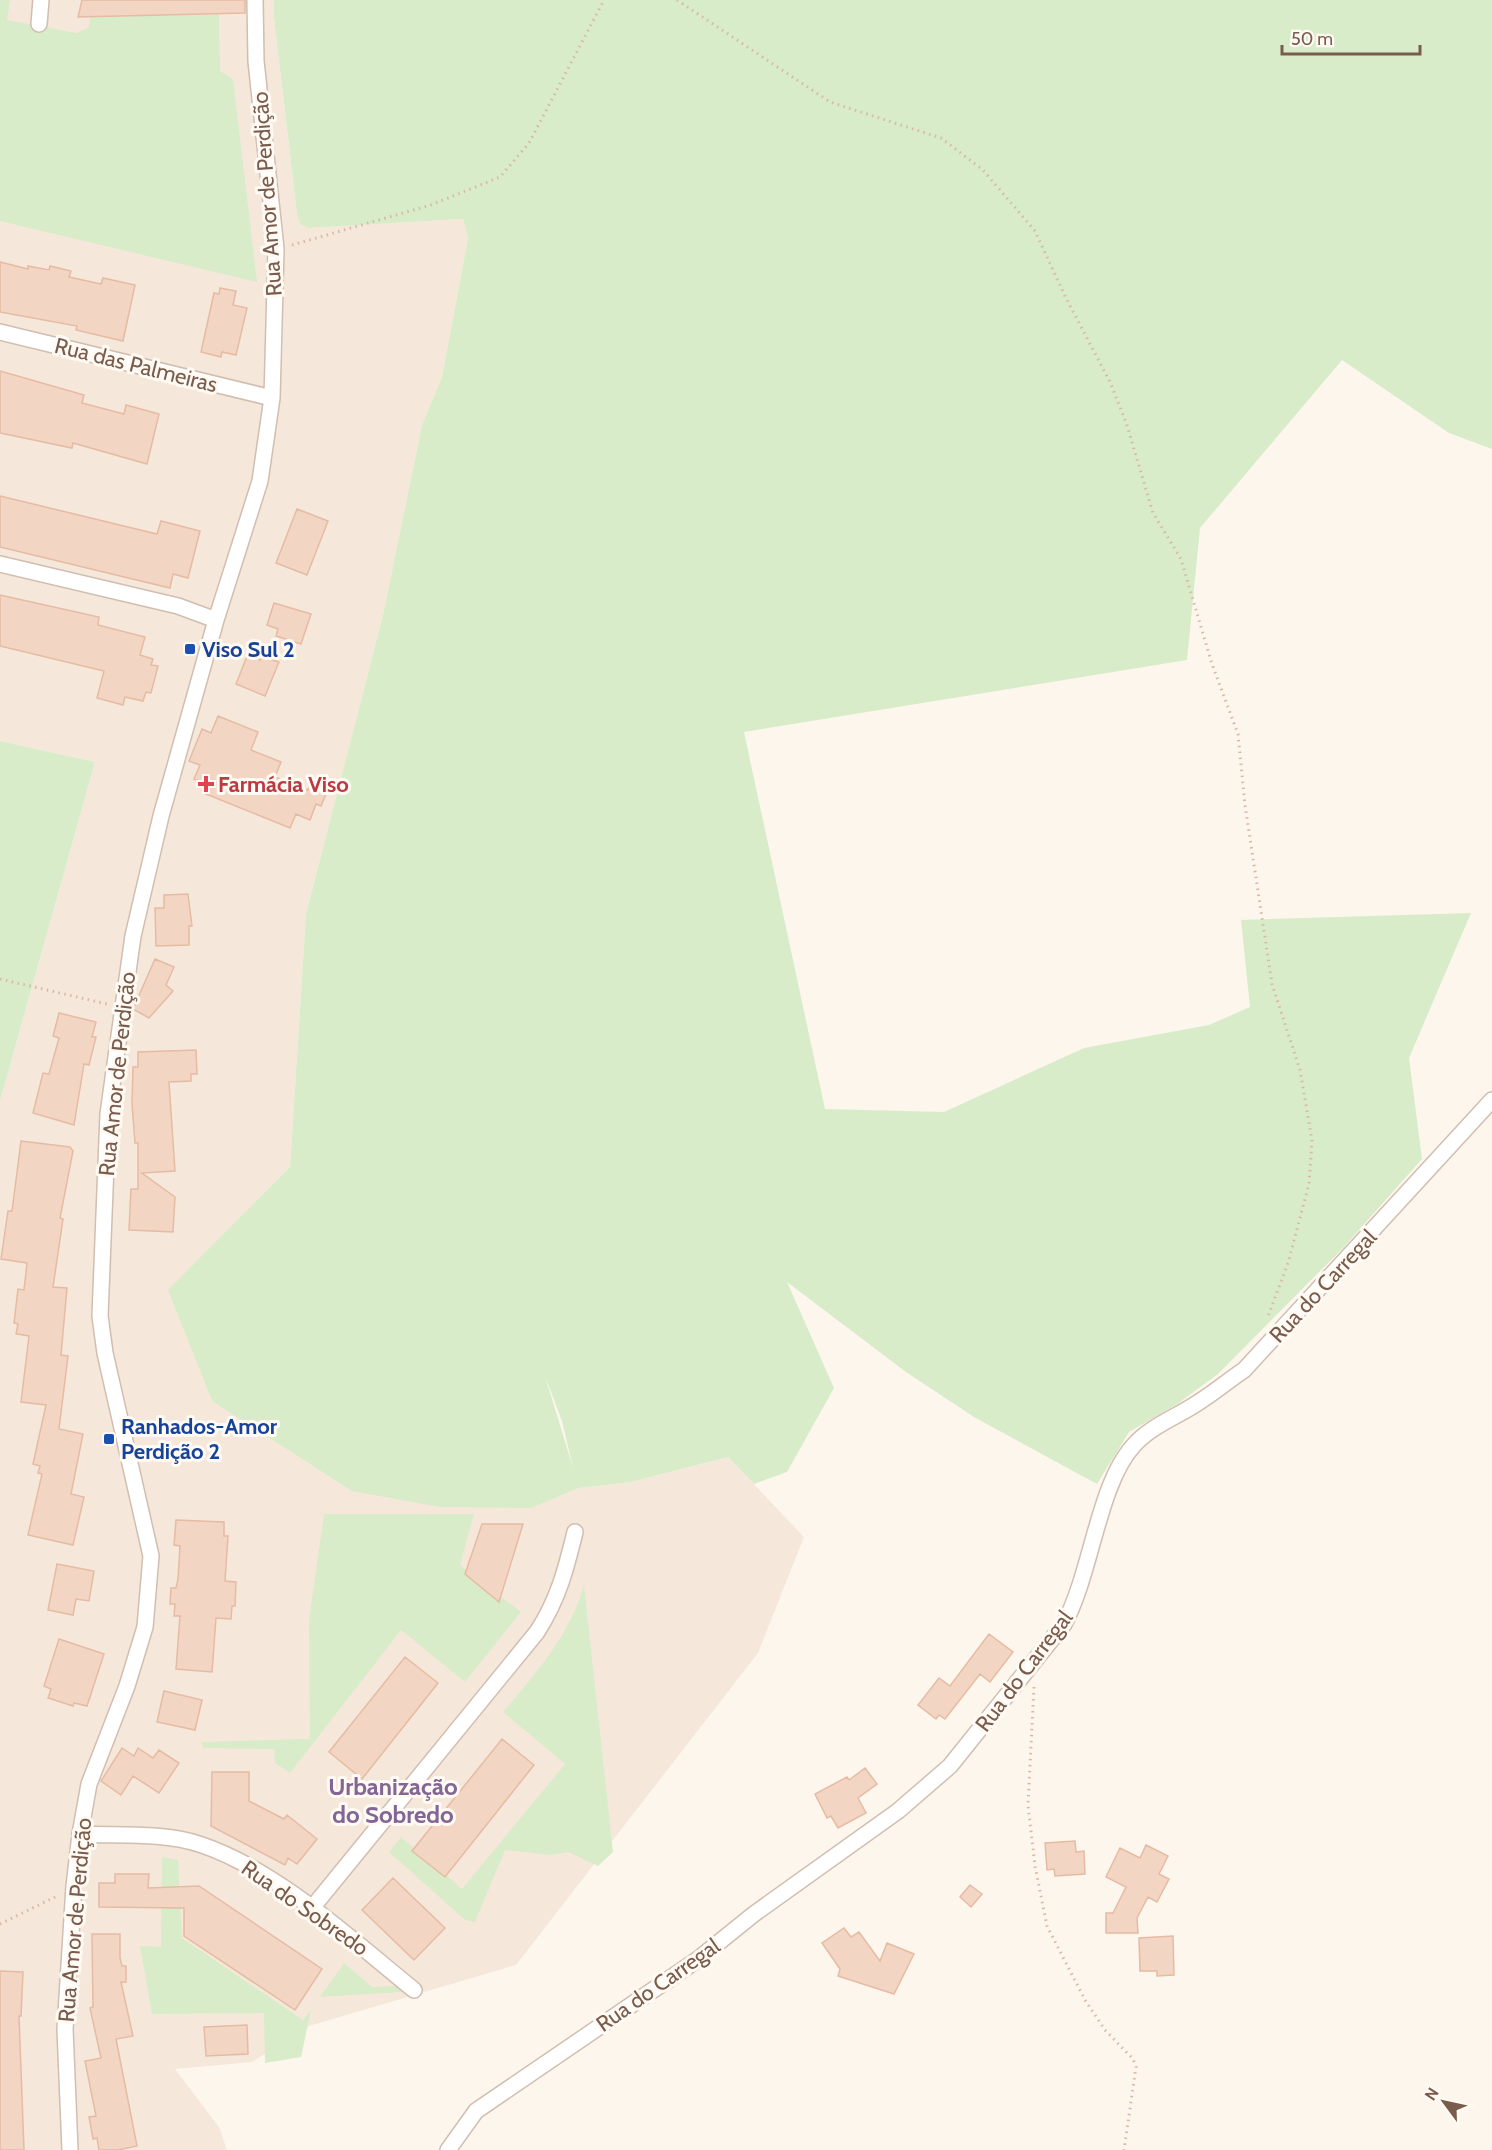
<svg xmlns="http://www.w3.org/2000/svg" width="1492" height="2150" font-family="Cabin,sans-serif">
	<style>
		.residential { fill: #f5e8da }
		.green { fill: #d8ecc9; fill-rule: evenodd }
		.building { fill: #f3d5c3; stroke: #e6bba3; stroke-width: 1.5 }
		.lines { fill: none; stroke-linecap: round; stroke-linejoin: round }
		.street-casing { stroke: #d1beb0; stroke-width: 18 }
		.path { stroke: #d9b8a5; stroke-width: 3; stroke-dasharray: 1.5 4.5; stroke-linecap: butt }
		.street { stroke: #fff; stroke-width: 15 }
		.transit-dot { fill: #1a4fb4; stroke: #fffaf3; stroke-width: 2 }
		.health-dot { fill: #e0444e; stroke: #fffaf3; stroke-width: 2 }
		.labels { text-anchor: middle; dominant-baseline: central; stroke-width: 6; stroke-linejoin: round; paint-order: stroke }
		.street-label { font-size: 22px; fill: #7a5c4d; stroke: #fffaf3 }
		.transit-label { font-size: 22px; font-weight: bold; fill: #164399; stroke: #fffaf3; text-anchor: start }
		.health-label { font-size: 22px; font-weight: bold; fill: #be3a42; stroke: #fffaf3; text-anchor: start }
		.neighbourhood-label { font-size: 24px; font-weight: bold; fill: #846695; stroke: #fffaf3 }
	</style>
	<rect width="100%" height="100%" fill="#fdf6ec"/>
	<!-- residential -->
	<path class="residential" d="M0,0H274V18L297,214L300,224L308,228L463,219L468,238L442,377L422,425L383,615L306,914L290,1167L169,1290L212,1401L530,1508L579,1488L631,1482L728,1457L804,1537L758,1653L516,1965L309,2026L252,2062L175,2069L219,2127L227,2150H0V1101L95,762L0,741Z"/>
	<!-- green -->
	<path class="green" d="M0,0H10L7,20L77,33L89,27L90,17L219,14L220,71L233,79L257,282L0,221Z
		M274,0H1492V449L1449,433L1342,360L1200,528L1187,660L744,732L825,1109L944,1112L1084,1048L1209,1025L1250,1007L1241,920L1471,913L1409,1058L1422,1159L1343,1248L1218,1374L1177,1404L1129,1432L1097,1484L974,1417L906,1372L787,1282L834,1388L787,1472L754,1484L728,1457L631,1482L579,1488L531,1508L440,1507L352,1491L212,1401L168,1290L290,1167L306,914L383,615L422,425L442,377L468,238L463,219L308,228L300,224L297,214L274,18ZM545,1376L562,1421L574,1472V1471Z
		M0,741L95,762L0,1101Z
		M324,1514H474L460,1565L521,1612L465,1682L401,1630L290,1773L275,1763L274,1749L203,1748L202,1742L310,1739L309,1621Z
		M584,1586L613,1852L598,1866L568,1852L552,1855L505,1850L475,1922L465,1920L389,1852L401,1837L462,1889L565,1764L503,1712C536,1673 569,1636 584,1586Z
		M162,1857L178,1860L182,1938L303,2020L311,2010L301,2057L265,2063L264,2013L152,2014L140,1946L161,1947Z
		M344,1963L372,1987L396,1986L402,1992L320,1997Z"/>
	<!-- building -->
	<path class="building" d="M82,0H245V13L78,17Z
		M0,262L28,269V266L49,270L50,266L71,271L69,277L101,284L103,278L135,285L123,341L76,330L77,326L0,312Z
		M220,288L236,291L233,305L247,308L236,355L222,352L221,357L201,352L214,293L219,294Z
		M0,371L84,395L82,403L124,414L126,405L159,414L147,464L73,443L72,448L0,433Z
		M0,496L157,534L161,521L200,531L188,578L173,574L170,588L0,547Z
		M297,509L328,521L307,575L276,563Z
		M0,595L99,617L98,625L145,637L140,655L153,659L151,665L158,666L151,693L146,692L143,701L125,697L123,705L97,698L104,671L0,646Z
		M274,603L311,614L301,644L276,636L278,629L267,625Z
		M247,656L260,660L261,656L279,662L265,696L236,684Z
		M218,716L258,732L251,750L281,762L275,777L308,790L313,780L329,787L321,806L316,804L310,820L296,814L290,828L206,794L209,785L194,779L200,765L189,761L202,729L211,733Z
		M188,894L192,926H189V945L156,946L155,908H164V895Z
		M155,959L174,967L166,985L173,991L149,1018L133,1009Z
		M59,1013L96,1022L92,1037H96L89,1065L84,1064L74,1125L33,1113L43,1073L49,1074L59,1038L53,1036Z
		M196,1050L197,1074H191V1081L169,1082L175,1171L142,1173L175,1197L173,1232L129,1230L131,1189H138V1143H135L132,1104L133,1067H138V1052Z
		M21,1141L70,1147L73,1151L60,1218L63,1219L53,1287L67,1288L61,1355L68,1356L59,1429L83,1434L71,1494L84,1497L73,1545L28,1535L42,1474L38,1473L40,1466L33,1464L46,1405L21,1402L29,1336L16,1334L18,1324L14,1323L18,1289L24,1290L27,1263L1,1259L8,1211H12Z
		M176,1520L224,1522V1536H228L225,1581L236,1582L235,1606H232L231,1619L216,1618L212,1672L176,1669L180,1616H174L175,1604H170L171,1588H176L178,1579L180,1546L174,1545Z
		M482,1524H523L499,1602L465,1574Z
		M57,1564L94,1571L89,1601L76,1599L73,1615L48,1610Z
		M989,1634L1013,1652L990,1682L980,1674L945,1719L939,1715L936,1719L918,1705L939,1678L950,1686Z
		M59,1639L104,1654L87,1706L74,1703L73,1706L48,1698L51,1689L44,1686Z
		M405,1657L438,1683L362,1779L329,1752Z
		M164,1691L202,1700L195,1730L157,1722Z
		M502,1739L534,1765L445,1877L412,1851Z
		M122,1748L134,1756L138,1748L153,1758L159,1750L179,1763L159,1793L133,1776L121,1795L101,1781Z
		M865,1768L877,1784L858,1798L866,1813L838,1828L831,1816L827,1818L815,1794L847,1777L849,1780Z
		M212,1772H249V1801L284,1819L287,1815L317,1839L297,1864L288,1858L285,1865L211,1826Z
		M1075,1841L1076,1852L1084,1851L1085,1874L1055,1876L1054,1869L1047,1870L1045,1843Z
		M1146,1845L1168,1856L1159,1874L1169,1879L1157,1902L1148,1897L1137,1918L1138,1933H1106V1913H1113L1126,1887L1106,1877L1120,1848L1140,1858Z
		M115,1874H149L148,1888L199,1886L322,1969L295,2010L184,1936V1908L99,1907V1883H115Z
		M393,1878L445,1928L414,1960L362,1910Z
		M970,1885L982,1894L971,1907L960,1897Z
		M844,1928L851,1937L859,1932L880,1961L887,1943L914,1954L894,1994L838,1976L840,1969L822,1943Z
		M92,1934H120V1958L122,1966H126V1982H121L133,2036L116,2039L137,2146L118,2150H99L97,2138L93,2139L89,2117L96,2116L85,2061L101,2058L90,2008L93,2007Z
		M1173,1936L1174,1975L1157,1976V1971H1140L1139,1938Z
		M0,1971L23,1972L21,2016H19L24,2150H0Z
		M247,2025L248,2054L206,2056L204,2027Z"/>
	<g class="lines">
		<defs>
			<path id="street" d="M39,24L41,0
				M0,332L272,398
				M0,564L178,606L216,620
				M80,1834C118,1836 163,1832 199,1844C276,1869 352,1940 414,1990
				M312,1908L537,1632C558,1600 566,1569 575,1532
				M70,2150L65,2029L74,1886L80,1834L89,1784L127,1686L145,1627L151,1556L105,1353L100,1316L108,1114L133,936L161,816L216,620L260,481L272,398L276,249L256,61L255,0
				M448,2150L476,2111L697,1960L754,1914L898,1811L950,1766L1064,1624C1092,1572 1098,1484 1134,1445C1152,1425 1177,1417 1199,1402C1215,1392 1229,1380 1244,1370L1492,1100"/>
		</defs>
		<!-- street casing -->
		<use href="#street" class="street-casing"/>
		<!-- path -->
		<path class="path" d="M677,0L830,102L941,138L983,170L1035,231L1065,296L1110,382L1126,422L1153,513L1181,559L1212,664L1238,734L1245,805L1272,984L1300,1070L1312,1140L1309,1184L1288,1263L1267,1319
			M292,245L431,205L500,177L529,143L604,0
			M0,979L107,1004
			M1034,1687L1028,1805L1035,1866L1047,1926L1085,2000L1105,2030L1133,2059L1136,2067L1124,2150
			M0,1924L57,1896"/>
		<!-- street -->
		<use href="#street" class="street"/>
	</g>
	<!-- markers -->
	<g class="transit-dot">
		<rect x="184" y="643" width="12" height="12" rx="3"/>
		<rect x="103" y="1433" width="12" height="12" rx="3"/>
	</g>
	<path class="health-dot" d="M203 775h6v6h6v6h-6v6h-6v-6h-6v-6h6z"/>
	<g class="labels">
		<!-- street labels -->
		<g class="street-label">
			<text transform="translate(267 194) rotate(-94)">Rua Amor de Perdição</text>
			<text transform="translate(136 365) rotate(14)">Rua das Palmeiras</text>
			<text transform="translate(117 1074) rotate(-84)">Rua Amor de Perdição</text>
			<text transform="translate(1323 1286) rotate(-47)">Rua do Carregal</text>
			<text transform="translate(1024 1671) rotate(-53)">Rua do Carregal</text>
			<text transform="translate(305 1908) rotate(35)">Rua do Sobredo</text>
			<text transform="translate(75 1920) rotate(-85)">Rua Amor de Perdição</text>
			<text transform="translate(658 1985) rotate(-35)">Rua do Carregal</text>
		</g>
		<!-- transit labels -->
		<g class="transit-label">
			<text x="202" y="649">Viso Sul 2</text>
			<text x="121" y="1426">Ranhados-Amor<tspan x="121" dy="25">Perdição 2</tspan></text>
		</g>
		<!-- health labels -->
		<g class="health-label">
			<text x="218" y="784">Farmácia Viso</text>
		</g>
		<!-- neighbourhood labels -->
		<g class="neighbourhood-label">
			<text x="393" y="1786">Urbanização<tspan x="393" dy="28">do Sobredo</tspan></text>
		</g>
	</g>
	<!-- north arrow -->
	<g transform="translate(1444 2102) rotate(303)" stroke="#fffaf3" stroke-width="4.5" paint-order="stroke">
	<path d="M0-4.5L10 22L0 15L-10 22Z" fill="#7a5c4d"/>
	<text y="-9" font-size="16" font-weight="bold" text-anchor="middle" fill="#7a5c4d">N</text>
	</g>
	<!-- scale -->
	<path d="M1282 45v9h138v-9" fill="none" stroke="#7a5c4d" stroke-width="3"/>
	<text x="1291" y="45" font-size="18" fill="#7a5c4d" stroke="#fffaf3" stroke-width="4.5" paint-order="stroke">50 m</text>
</svg>
